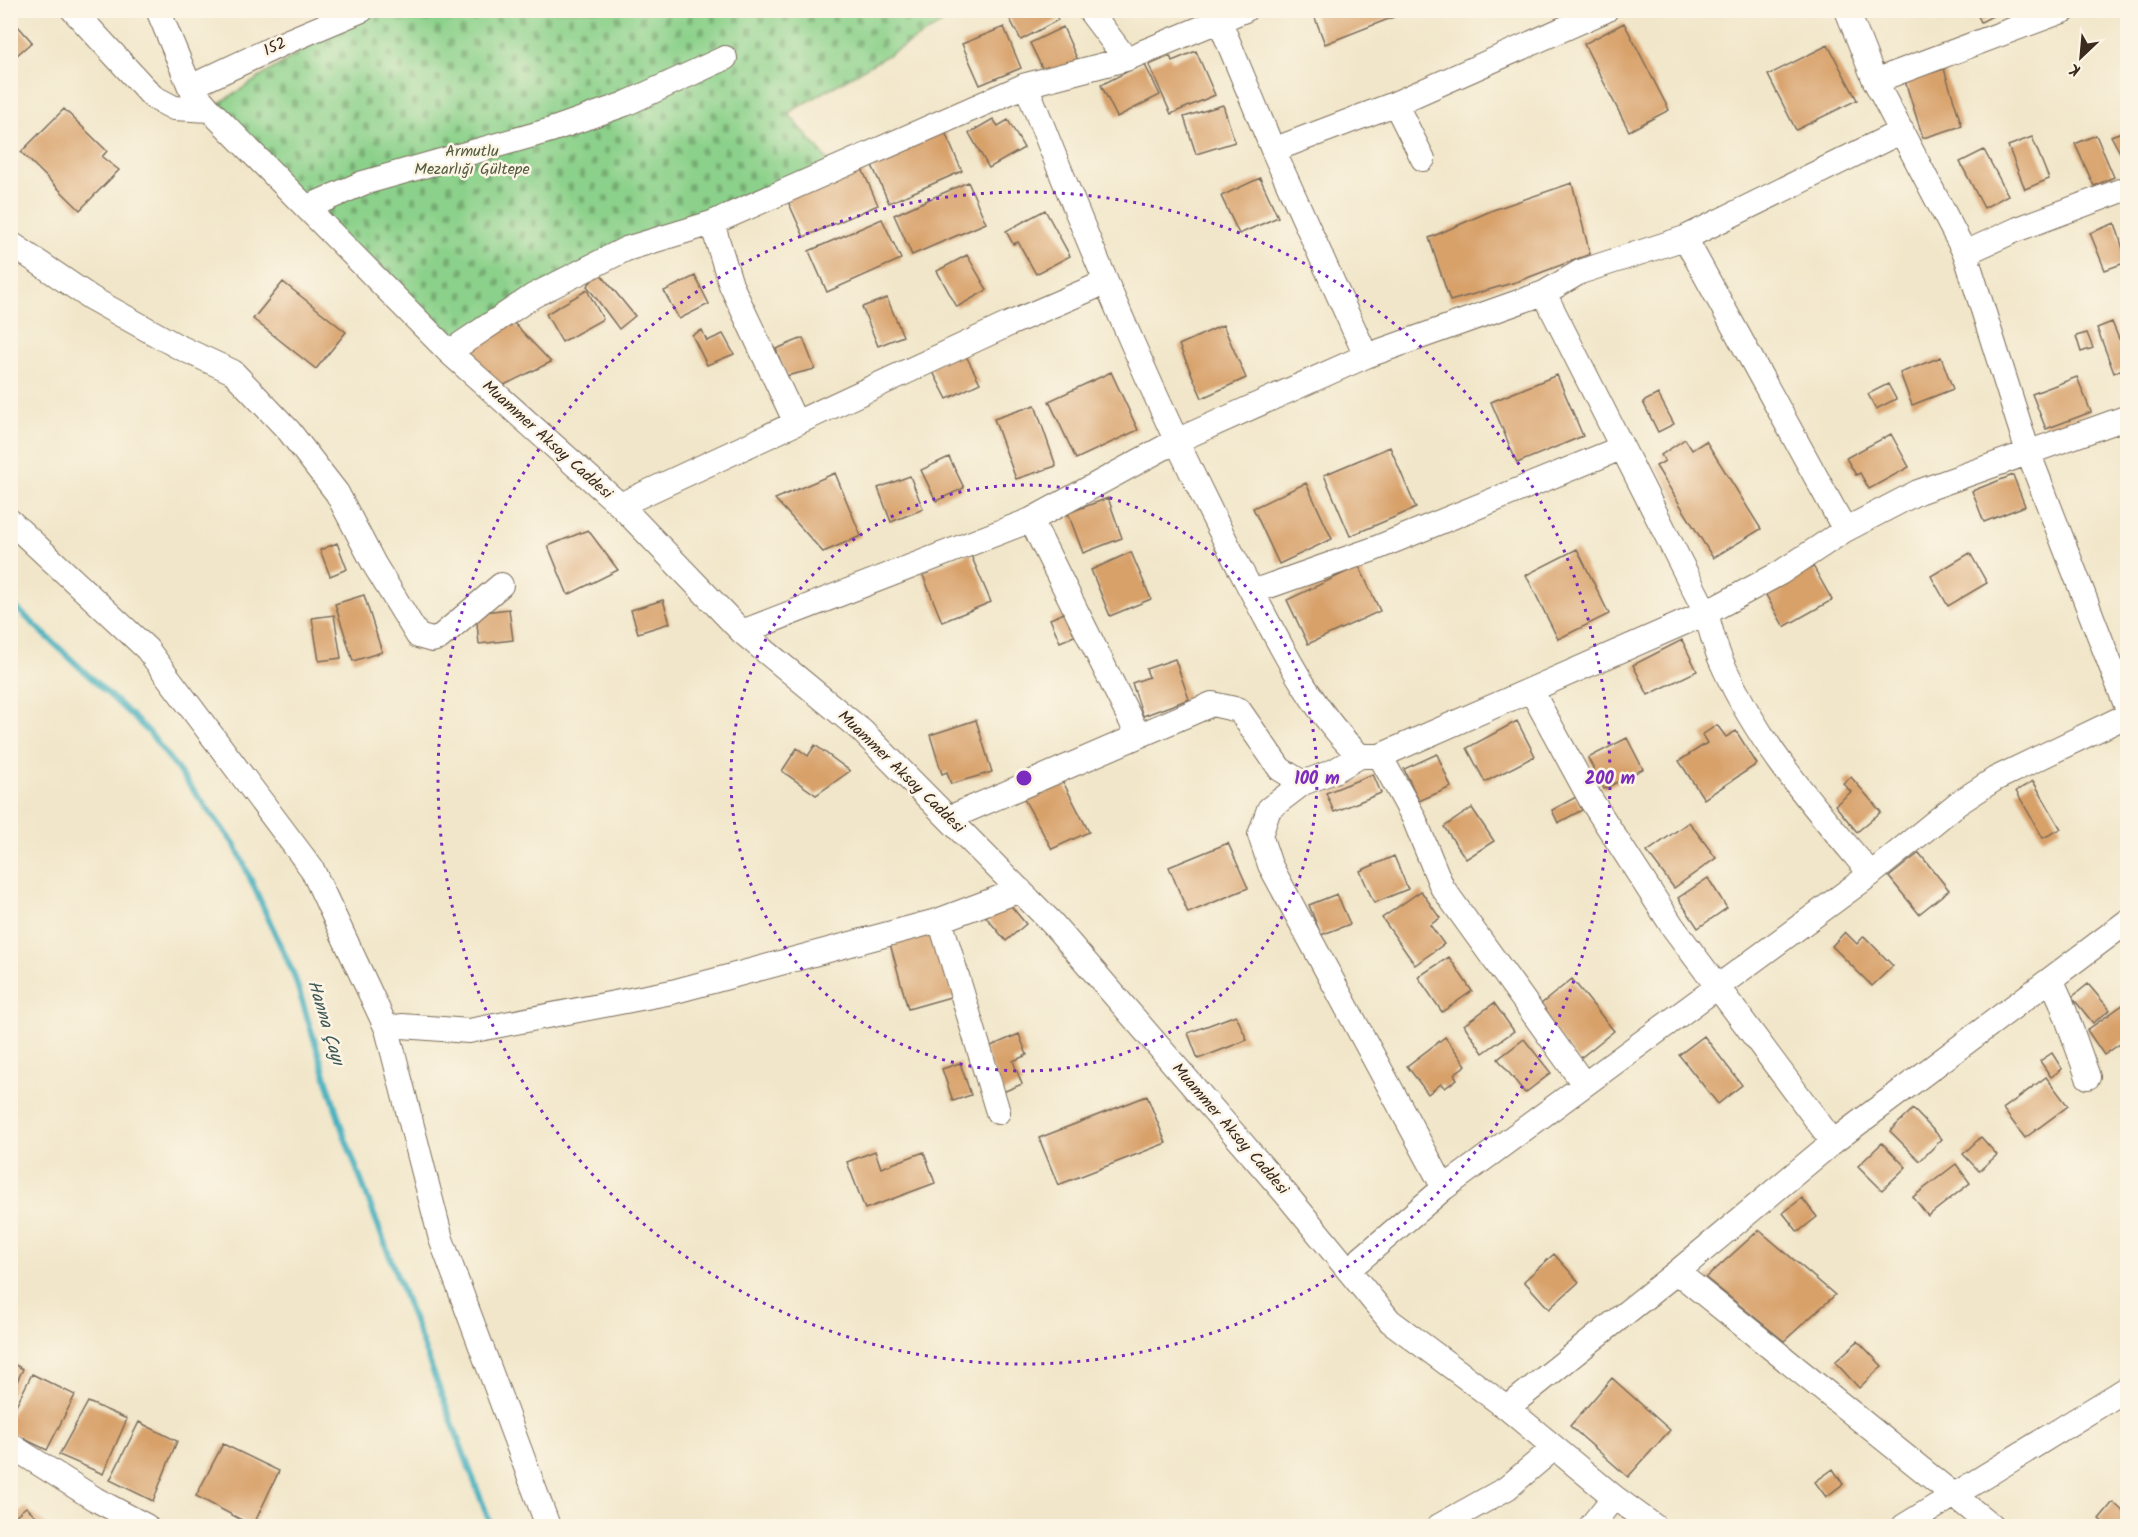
<svg xmlns="http://www.w3.org/2000/svg" width="2138" height="1537" font-family="Kalam,sans-serif">
	<style>
		.cemetery { fill: url(#cemetery-stones); stroke: #647e54; stroke-width: 1.5 }
		.lines { fill: none; stroke-linecap: round; stroke-linejoin: round }
		.stream { stroke: #40aebd; stroke-width: 6 }
		.building { fill: #d8a16a }
		.minor-casing { stroke: #7b6c5a; stroke-width: 26 }
		.minor { stroke: #fff; stroke-width: 24 }
		.ring { fill: none; stroke: #7b2cbf; stroke-width: 3; stroke-dasharray: 3 6 }
		.labels { text-anchor: middle; dominant-baseline: central; stroke-width: 5; stroke-linejoin: round; paint-order: stroke }
		.street-label { font-size: 16px; fill: #3b2a1e; stroke: #fcf5e5 }
		.park-label { font-size: 16px; fill: #535c3f; stroke: #fcf5e5 }
		.water-label { font-size: 18px; font-style: italic; fill: #3d5856; stroke: #fcf5e5 }
		.centre { fill: #7b2cbf; stroke: #fcf5e5; stroke-width: 3 }
		.ring-label { font-size: 18px; text-anchor: middle; font-weight: bold; fill: #7b2cbf; stroke: #fcf5e5; stroke-width: 5; stroke-linejoin: round; paint-order: stroke }
	</style>
	<defs>
		<pattern id="cemetery-stones" width="16" height="16" patternUnits="userSpaceOnUse" patternTransform="scale(1.5)"><rect width="16" height="16" fill="#8cd18b"/><path d="M2 7V4a2 2 0 0 1 4 0v3zM10 15v-3a2 2 0 0 1 4 0v3z" fill="#74aa71"/></pattern>
	</defs>
	<rect width="100%" height="100%" fill="#fcf5e5"/>
	<filter id="ink" filterUnits="userSpaceOnUse"><feTurbulence type="fractalNoise" baseFrequency=".0167" numOctaves="2"/><feDisplacementMap in="SourceGraphic" scale="12" xChannelSelector="R" yChannelSelector="G"/><feConvolveMatrix kernelMatrix="1 2 1 2 8 2 1 2 1" color-interpolation-filters="sRGB"/></filter>
	<filter id="wash" filterUnits="userSpaceOnUse"><feTurbulence type="fractalNoise" baseFrequency=".008" numOctaves="4" result="noise"/><feDisplacementMap in="SourceGraphic" scale="24" xChannelSelector="R" yChannelSelector="G"/><feGaussianBlur stdDeviation="1.35" result="paint"/><feColorMatrix in="noise" values="0 0 0 0 0 0 0 0 0 0 0 0 0 0 0 0 0 1.4 0 .05"/><feComposite in="paint" operator="in"/></filter>
	<g filter="url(#wash)">
		<rect width="100%" height="100%" fill="#f1e6c9"/>
		<!-- cemetery -->
		<path class="cemetery" d="M945,10L950,19L788,113L835,169L626,249L449,352L215,106L364,11Z"/>
		<g class="lines">
			<!-- stream -->
			<path class="stream" d="M10,602L149,732L235,845L294,975L344,1135L491,1526"/>
		</g>
		<g id="blocks">
			<!-- building -->
			<path class="building" d="M1005,10H1053L1058,20L1021,40Z
				M1312,10H1409V11L1325,44Z
				M1975,10H2004L1981,22Z
				M10,17L32,42L10,61Z
				M1624,23L1669,110L1629,131L1584,44Z
				M1004,27L1021,68L980,85L962,44Z
				M1063,27L1079,63L1047,78L1030,43Z
				M1828,45L1857,100L1796,130L1768,75Z
				M1196,51L1215,95L1171,114L1149,65L1170,56L1172,61Z
				M1144,63L1160,95L1117,117L1101,85Z
				M1944,69L1962,126L1923,138L1905,81Z
				M1223,105L1235,142L1196,154L1184,117Z
				M64,109L107,151L102,157L119,170L80,210L21,152Z
				M993,119L998,126L1008,120L1024,148L989,168L969,133Z
				M944,130L962,171L889,203L871,163Z
				M2127,130V165L2111,136Z
				M2096,135L2114,177L2094,186L2075,144Z
				M2032,137L2049,179L2025,189L2008,146Z
				M1984,150L2008,195L1984,208L1960,162Z
				M860,164L878,205L804,237L786,197Z
				M1260,178L1278,217L1239,234L1221,196Z
				M968,182L986,223L912,255L894,215Z
				M1572,183L1590,254L1519,281L1450,301L1429,238L1493,210Z
				M1045,210L1070,256L1036,274L1018,242L1013,244L1006,231Z
				M882,219L901,259L827,292L809,251Z
				M2115,223L2127,262L2105,270L2090,233Z
				M967,255L987,290L957,307L937,271Z
				M599,272L635,316L619,329L587,286Z
				M695,276L709,304L679,319L664,291Z
				M283,282L346,332L316,369L253,319Z
				M587,290L603,319L562,342L546,314Z
				M887,298L903,336L878,346L862,307Z
				M513,322L551,362L500,387L465,349Z
				M2112,322L2119,339L2127,335V383L2122,369L2114,373L2097,328Z
				M1223,325L1246,378L1202,398L1179,345Z
				M702,330L707,341L723,334L734,354L707,365L692,335Z
				M2087,333L2093,348L2081,352L2076,336Z
				M803,338L815,369L786,376L776,349Z
				M963,350L980,383L947,399L930,366Z
				M1941,357L1953,389L1912,405L1900,373Z
				M1111,372L1138,430L1076,459L1049,401Z
				M1557,375L1583,436L1517,463L1491,402Z
				M2077,377L2091,412L2046,429L2032,394Z
				M1888,384L1896,399L1876,409L1868,394Z
				M1658,394L1674,424L1658,432L1643,402Z
				M1035,405L1056,466L1016,479L994,419Z
				M1891,434L1909,467L1869,489L1860,473L1856,475L1846,458Z
				M1685,439L1692,450L1706,441L1761,529L1713,558L1656,466L1665,461L1661,455Z
				M1390,447L1416,508L1350,536L1324,475Z
				M949,457L964,488L936,501L921,470Z
				M835,473L861,536L823,552L775,499Z
				M2013,475L2025,506L1984,522L1972,491Z
				M910,476L923,509L891,522L878,488Z
				M1306,483L1332,539L1279,564L1253,508Z
				M1108,498L1122,538L1083,553L1068,513Z
				M588,530L618,570L568,595L548,546Z
				M337,543L347,569L330,576L320,550Z
				M1577,549L1609,614L1558,639L1526,575Z
				M1131,552L1151,599L1110,616L1091,570Z
				M970,553L991,602L942,622L922,573Z
				M1970,553L1987,583L1948,606L1931,576Z
				M1359,566L1380,611L1308,644L1287,600Z
				M1813,566L1832,600L1784,627L1765,593Z
				M364,595L382,652L353,661L335,604Z
				M663,600L670,623L638,633L631,610Z
				M509,609L513,640L479,644L476,613Z
				M1069,611L1079,634L1060,642L1050,619Z
				M334,615L341,658L319,661L312,618Z
				M1682,640L1697,671L1648,695L1633,665Z
				M1175,659L1189,699L1143,716L1132,683L1149,677L1146,669Z
				M976,720L992,772L951,784L947,772L942,774L930,735Z
				M1517,721L1535,756L1485,782L1467,748Z
				M1717,725L1726,737L1736,731L1757,764L1704,799L1679,761L1707,743L1702,735Z
				M1627,738L1643,769L1604,789L1588,758Z
				M815,745L850,771L816,795L782,771L797,748L808,756Z
				M1437,754L1451,787L1419,801L1404,769Z
				M1373,774L1381,793L1334,812L1326,793Z
				M1060,776L1089,832L1052,849L1020,792Z
				M1851,777L1881,812L1857,832L1835,805L1851,792L1843,783Z
				M2033,781L2061,829L2043,838L2016,791Z
				M1576,797L1582,810L1558,823L1552,810Z
				M1472,808L1494,841L1466,859L1444,827Z
				M1689,822L1716,858L1674,888L1647,852Z
				M1228,843L1248,888L1188,913L1169,867Z
				M1919,853L1949,890L1919,914L1889,877Z
				M1394,856L1408,889L1374,903L1360,871Z
				M1708,878L1727,908L1698,928L1678,898Z
				M1421,891L1440,918L1430,925L1444,944L1415,965L1382,918Z
				M1337,894L1350,924L1321,935L1309,905Z
				M1006,900L1026,924L1006,941L986,917Z
				M920,930L934,936L954,996L908,1009L889,940Z
				M1845,932L1857,944L1864,936L1893,966L1872,986L1832,946Z
				M1449,957L1472,991L1442,1012L1418,977Z
				M1572,979L1614,1031L1578,1060L1536,1008Z
				M2088,984L2110,1010L2093,1023L2072,997Z
				M2127,1002V1039L2104,1055L2087,1030Z
				M1494,1003L1514,1031L1483,1053L1464,1025Z
				M1236,1015L1247,1040L1198,1059L1188,1033Z
				M1019,1034L1027,1055L1013,1061L1022,1084L1003,1092L984,1049Z
				M1704,1036L1742,1085L1718,1104L1679,1055Z
				M1445,1037L1466,1065L1454,1074L1457,1079L1445,1088L1441,1084L1428,1094L1407,1066Z
				M1524,1039L1551,1073L1525,1093L1498,1059Z
				M2052,1053L2062,1069L2051,1077L2040,1061Z
				M960,1063L971,1095L953,1101L942,1069Z
				M2046,1077L2068,1106L2025,1138L2003,1109Z
				M1147,1096L1166,1143L1058,1185L1039,1138Z
				M1913,1109L1942,1139L1920,1161L1890,1131Z
				M1981,1137L1997,1155L1979,1171L1963,1154Z
				M1882,1143L1906,1167L1882,1190L1858,1166Z
				M875,1151L881,1168L924,1152L935,1183L865,1209L847,1162Z
				M1956,1164L1970,1183L1928,1216L1913,1197Z
				M1802,1198L1817,1217L1798,1232L1783,1213Z
				M1759,1230L1835,1295L1784,1341L1706,1278Z
				M1554,1254L1579,1282L1549,1309L1524,1281Z
				M1858,1341L1882,1366L1859,1388L1835,1362Z
				M10,1362L23,1369L10,1396Z
				M32,1374L75,1395L47,1450L10,1432V1417Z
				M1612,1378L1670,1430L1628,1477L1570,1426Z
				M88,1402L127,1419L103,1474L59,1455Z
				M139,1422L177,1441L153,1501L110,1480Z
				M223,1444L279,1471L253,1526L196,1496Z
				M1833,1469L1843,1484L1826,1497L1815,1482Z
				M2113,1502L2127,1515V1526H2107L2099,1519Z
				M26,1507L47,1526H10V1520Z"/>
		</g>
	</g>
	<g filter="url(#ink)">
		<use href="#blocks" fill-opacity="0" stroke="#7b6c5a" stroke-width="1.5"/>
		<g class="lines">
			<defs>
				<path id="minor" d="M73,10L153,97L174,108L210,110
					M158,10L190,87L210,110L449,352L620,505L742,632L862,731L1052,923L1286,1194L1390,1321L1507,1408L1614,1497L1654,1526
					M1089,10L1126,59
					M1847,10L1875,81L1965,253L2028,452L2128,710
					M1220,22L1273,150L1366,356
					M1875,81L2065,10
					M1026,85C1094,257 1164,427 1251,590C1282,648 1312,711 1360,756
					M190,87L286,42L362,10
					M1392,105L1606,10
					M1273,150L1392,105L1399,111L1423,159
					M308,207L363,183L551,130L625,104L725,58
					M712,223L731,285L796,423
					M1685,238L1845,530
					M10,243L91,298L177,346L233,372L289,431L337,493L374,564L418,636L432,640L439,638L501,585
					M1965,253L2018,229L2128,188
					M1544,293L1706,613C1711,630 1715,649 1723,665C1759,745 1815,808 1871,874
					M449,352L533,296L626,249L712,223L1026,85L1126,59L1245,10
					M620,505L1009,324L1104,283
					M1031,520L1138,735
					M10,521L147,649L312,869L387,1029L441,1239L548,1526
					M1252,592L1374,549L1621,448
					M742,632L1031,520L1176,441L1366,356L1544,293L1580,272L1685,238L1902,131
					M1531,690L1591,800L1673,927L1833,1142
					M1380,756L1413,816L1442,887L1584,1084
					M1303,783L1269,809L1260,835L1270,865L1444,1188
					M949,818L1212,704L1239,710L1280,769L1303,783L1334,771L1360,756H1380L1706,613L1780,573L1845,530L1918,492L2128,417
					M940,920L998,1112
					M2051,979L2061,1001L2088,1077
					M387,1029L402,1026L469,1031L672,992L940,920L1020,890
					M1348,1270L1444,1188L1871,874L1957,804L1995,779L2128,715
					M1677,1272L1992,1526
					M1507,1408L1677,1272L1833,1142L2128,921
					M10,1445L95,1499L146,1526
					M1439,1526L1507,1488L1554,1448
					M1591,1526L1614,1497
					M1904,1526L2128,1388"/>
			</defs>
			<!-- minor casing -->
			<use href="#minor" class="minor-casing"/>
			<!-- minor -->
			<use href="#minor" class="minor"/>
		</g>
	</g>
	<!-- distance rings -->
	<g class="ring">
		<circle cx="1024" cy="778" r="293"/>
		<circle cx="1024" cy="778" r="586"/>
	</g>
	<g class="labels">
		<!-- street labels -->
		<g class="street-label">
			<text transform="translate(275 47) rotate(-25)">152</text>
			<text transform="translate(547 440) rotate(42)">Muammer Aksoy Caddesi</text>
			<text transform="translate(901 772) rotate(44)">Muammer Aksoy Caddesi</text>
			<text transform="translate(1230 1129) rotate(49)">Muammer Aksoy Caddesi</text>
		</g>
		<!-- park labels -->
		<g class="park-label">
			<text x="472" y="151">Armutlu<tspan x="472" dy="18">Mezarlığı Gültepe</tspan></text>
		</g>
		<!-- water labels -->
		<g class="water-label">
			<text transform="translate(325 1023) rotate(73)">Hanna Çayı</text>
		</g>
	</g>
	<circle cx="1024" cy="778" r="9" class="centre"/>
	<g class="ring-label">
		<text x="1317" y="784">100 m</text>
		<text x="1610" y="784">200 m</text>
	</g>
	<!-- margin -->
	<rect width="2138" height="1537" fill="none" stroke="#fcf5e5" stroke-width="36"/>
	<!-- north arrow -->
	<g transform="translate(2081 57) rotate(206)" stroke="#fcf5e5" stroke-width="4.5" paint-order="stroke">
	<path d="M0-4.5L10 22L0 15L-10 22Z" fill="#3b2a1e"/>
	<text y="-9" font-size="16" font-weight="bold" text-anchor="middle" fill="#3b2a1e">K</text>
	</g>
</svg>
